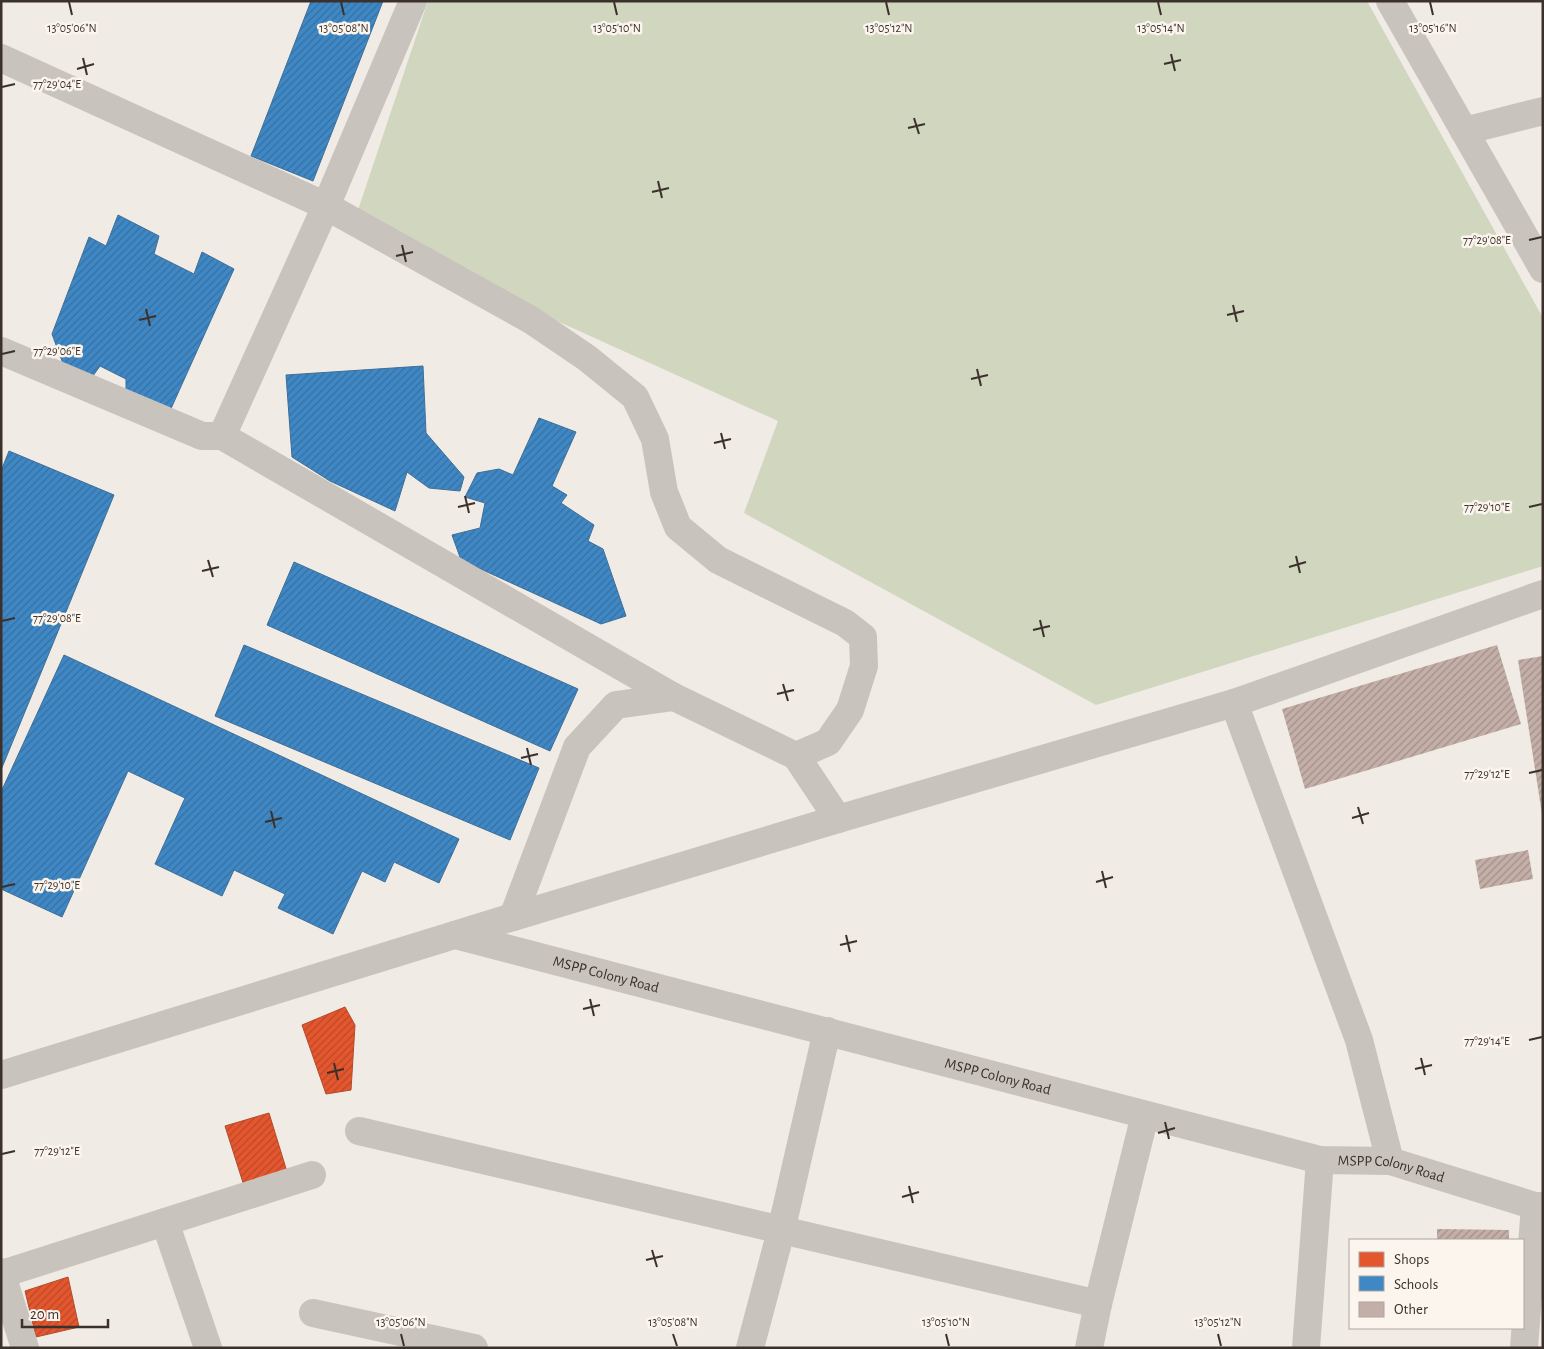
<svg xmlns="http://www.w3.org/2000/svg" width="1544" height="1349" font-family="'Alegreya Sans',sans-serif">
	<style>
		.grass { fill: #d1d6bf }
		.shops { fill: url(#shops-hatch); stroke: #b14b2d }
		.schools { fill: url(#schools-hatch); stroke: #3e6e97 }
		.building { fill: url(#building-hatch) }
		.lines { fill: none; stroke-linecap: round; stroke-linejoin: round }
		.minor { stroke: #c9c3be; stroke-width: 28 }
		.ticks { fill: none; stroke: #3b302b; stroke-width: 2 }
		.labels { text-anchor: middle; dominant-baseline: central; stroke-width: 5; stroke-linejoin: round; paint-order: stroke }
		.street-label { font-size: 15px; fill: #3b302b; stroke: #fbf5ee }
		.ticks-label { font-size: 12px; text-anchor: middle; fill: #3b302b; stroke: #fbf5ee; stroke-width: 5; stroke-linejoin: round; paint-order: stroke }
	</style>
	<defs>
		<pattern id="shops-hatch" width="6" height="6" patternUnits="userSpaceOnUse" patternTransform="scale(1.25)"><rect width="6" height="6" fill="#e4572e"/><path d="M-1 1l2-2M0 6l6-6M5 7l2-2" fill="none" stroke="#ba4827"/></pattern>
		<pattern id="schools-hatch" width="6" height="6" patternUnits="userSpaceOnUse" patternTransform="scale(1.25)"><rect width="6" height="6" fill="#3f88c5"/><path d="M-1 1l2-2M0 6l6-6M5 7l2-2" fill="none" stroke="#3670a0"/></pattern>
		<pattern id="building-hatch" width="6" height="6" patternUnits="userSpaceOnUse" patternTransform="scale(1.25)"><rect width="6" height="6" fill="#c3afa7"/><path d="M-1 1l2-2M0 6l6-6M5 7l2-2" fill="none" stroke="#a08f88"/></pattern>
	</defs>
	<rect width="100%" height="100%" fill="#f0ebe5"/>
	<!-- grass -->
	<path class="grass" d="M428,1H1367L1543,318V566L1096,705L744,513L778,421L352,228Z"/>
	<!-- shops -->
	<path class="shops" d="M345,1007L355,1025L351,1090L326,1094L302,1025Z
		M269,1113L288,1175L245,1189L225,1126Z
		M68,1277L79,1327L36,1337L25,1291Z"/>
	<!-- schools -->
	<path class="schools" d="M311,1H383L313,181L251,156Z
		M118,215L159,236L154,254L194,274L202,252L234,269L169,413L126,393V379L100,366L90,380L65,369L52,334L89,237L106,246Z
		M423,366L426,433L464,477L460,491L429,488L407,472L395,511L330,481L292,457L286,375Z
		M539,418L576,432L552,486L567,495L561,503L594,525L588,541L603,549L626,616L601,624L461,560L452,535L480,528L485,503L465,497L477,473L499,469L513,475Z
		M9,451L114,495L1,770V471Z
		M294,562L578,689L550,751L267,625Z
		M244,645L539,768L510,840L215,716Z
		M64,655L459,839L439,883L394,862L385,882L362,871L333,934L278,908L285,894L234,870L222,896L155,864L185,798L128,771L62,917L1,889V792Z"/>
	<!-- building -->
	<path class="building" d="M1497,645L1521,724L1305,789L1282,709Z
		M1543,656V813L1542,814L1518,660Z
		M1528,850L1533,879L1480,889L1475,860Z
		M1437,1229L1509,1230V1240H1437Z"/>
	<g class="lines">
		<!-- minor -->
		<g class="minor">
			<path d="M1390,1L1543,269"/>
			<path d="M1,58L326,206L531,320L587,358L635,397L655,439L664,492L678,527L718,560L845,623L863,637L864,666L850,710L828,742L796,756"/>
			<path d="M1464,131L1543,111"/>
			<path d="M1,351L202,436H222L326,206L413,1"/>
			<path d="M222,436L674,697"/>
			<path d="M1234,703L1359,1040L1390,1161"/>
			<path d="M513,917L577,747L616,705L674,697L796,756L838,819"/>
			<path id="s1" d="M455,935L1320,1160L1390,1161L1535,1206H1543"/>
			<path d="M1,1075L513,917L838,819L1234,703L1543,594"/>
			<path d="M359,1131L1098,1304"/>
			<path d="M165,1222L208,1348"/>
			<path d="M1,1272L25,1348"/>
			<path d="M2,1274L312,1175"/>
			<path d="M313,1313L474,1348"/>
			<path d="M750,1348L781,1231L827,1031"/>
			<path d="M1089,1348L1098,1304L1145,1115"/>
			<path d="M1306,1348L1320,1160"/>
			<path d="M1524,1348L1535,1206"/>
		</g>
	</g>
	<!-- ticks -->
	<path class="ticks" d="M69,2L72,15M341,2L344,15M614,2L617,15M886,2L889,15M1158,2L1161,15M1430,2L1433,15M1171,54L1175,71M83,58L87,75M1164,64L1181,60M77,69L94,64M2,87L15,84M914,118L919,134M908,128L925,124M658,181L662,198M652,192L669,188M1529,240L1542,237M402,245L406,262M396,256L413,252M1233,305L1237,322M146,309L150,326M1227,315L1244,311M139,320L156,316M2,354L15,351M977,369L981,386M971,379L988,375M721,433L725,449M714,443L731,439M465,496L469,513M458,507L475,503M1529,507L1542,504M1296,556L1300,573M208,560L213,577M1289,567L1306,562M202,571L219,567M1040,620L1044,637M2,621L15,618M1033,630L1050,626M783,684L788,701M777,694L794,690M527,748L531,765M521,758L538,754M1529,773L1542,770M1358,807L1363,824M271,811L275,828M1352,818L1369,813M265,822L282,818M1102,871L1106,888M1096,882L1113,877M2,887L15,884M846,935L850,952M840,945L857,941M590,999L594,1016M583,1009L600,1005M1529,1040L1542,1037M1421,1058L1425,1075M334,1063L338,1080M1415,1069L1432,1065M327,1073L344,1069M1165,1122L1169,1139M1158,1133L1175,1128M2,1154L15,1151M909,1186L913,1203M902,1197L919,1192M652,1250L657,1267M646,1260L663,1256M401,1334L404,1346M673,1334L677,1346M946,1334L949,1346M1218,1334L1221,1346"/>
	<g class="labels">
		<!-- street labels -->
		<g class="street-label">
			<text stroke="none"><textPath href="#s1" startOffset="156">MSPP Colony Road</textPath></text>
			<text stroke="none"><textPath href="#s1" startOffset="561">MSPP Colony Road</textPath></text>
			<text stroke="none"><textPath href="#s1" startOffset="966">MSPP Colony Road</textPath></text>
		</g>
	</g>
	<g class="ticks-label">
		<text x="72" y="32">13°05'06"N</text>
		<text x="344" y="32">13°05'08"N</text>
		<text x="617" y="32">13°05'10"N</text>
		<text x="889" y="32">13°05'12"N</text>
		<text x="1161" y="32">13°05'14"N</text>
		<text x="1433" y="32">13°05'16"N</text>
		<text x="57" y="88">77°29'04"E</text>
		<text x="1487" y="244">77°29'08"E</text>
		<text x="57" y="355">77°29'06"E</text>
		<text x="1487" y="511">77°29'10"E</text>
		<text x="57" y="622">77°29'08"E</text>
		<text x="1487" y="778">77°29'12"E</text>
		<text x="57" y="889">77°29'10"E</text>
		<text x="1487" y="1045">77°29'14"E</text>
		<text x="57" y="1155">77°29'12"E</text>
		<text x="401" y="1326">13°05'06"N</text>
		<text x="673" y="1326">13°05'08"N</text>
		<text x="946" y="1326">13°05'10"N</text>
		<text x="1218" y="1326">13°05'12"N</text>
	</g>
	<!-- border -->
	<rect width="1544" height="1349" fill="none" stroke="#3b302b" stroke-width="5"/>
	<!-- legend -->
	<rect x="1349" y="1239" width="175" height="90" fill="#fbf5ee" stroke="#aea6a0"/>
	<rect x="1359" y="1252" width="25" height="15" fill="#e4572e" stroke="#aea6a0"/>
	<text x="1394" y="1264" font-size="15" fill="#3b302b">Shops</text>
	<rect x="1359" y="1276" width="25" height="15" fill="#3f88c5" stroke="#aea6a0"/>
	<text x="1394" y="1289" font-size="15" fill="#3b302b">Schools</text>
	<rect x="1359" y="1302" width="25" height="15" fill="#c3afa7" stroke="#aea6a0"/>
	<text x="1394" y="1314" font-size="15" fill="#3b302b">Other</text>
	<!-- scale -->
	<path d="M22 1319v8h86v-8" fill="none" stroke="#3b302b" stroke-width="2.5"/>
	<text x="30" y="1319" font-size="15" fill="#3b302b" stroke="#fbf5ee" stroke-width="4" paint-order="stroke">20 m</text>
</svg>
